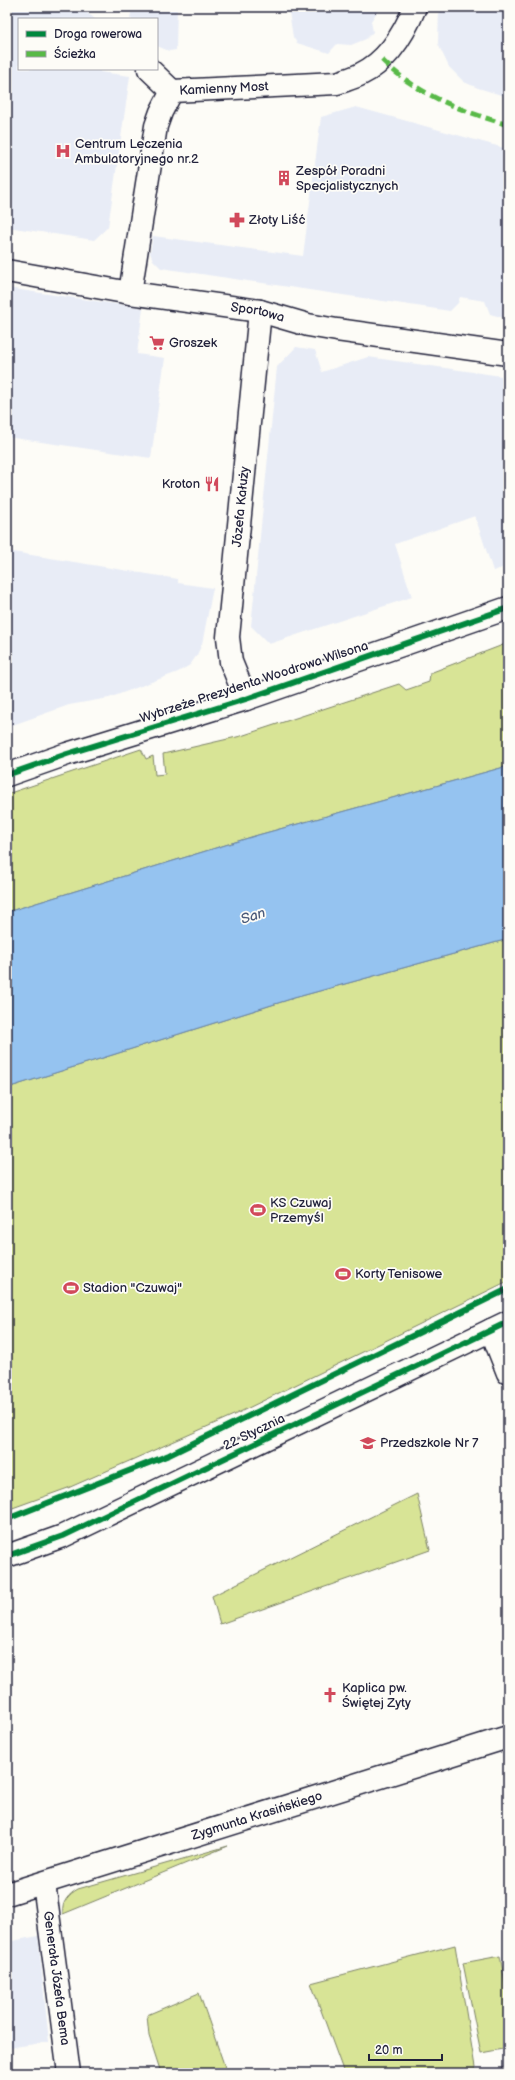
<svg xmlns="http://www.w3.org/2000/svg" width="515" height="2080" font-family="'Balsamiq Sans',sans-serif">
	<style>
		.built { fill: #e8ecf6 }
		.green { fill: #d8e496; stroke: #7d8368 }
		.water { fill: #95c3f0; stroke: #6783a8 }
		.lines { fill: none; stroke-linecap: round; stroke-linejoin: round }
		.minor-casing { stroke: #22223b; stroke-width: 25 }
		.tertiary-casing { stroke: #22223b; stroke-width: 25 }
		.minor { stroke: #fdfcf7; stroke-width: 22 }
		.tertiary { stroke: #fdfcf7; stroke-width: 22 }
		.quiet { stroke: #58b947; stroke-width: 5; stroke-dasharray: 10 5; stroke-linecap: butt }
		.cycleway-casing { stroke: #fdfcf7; stroke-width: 8 }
		.cycleway { stroke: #00873e; stroke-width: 6 }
		.labels { text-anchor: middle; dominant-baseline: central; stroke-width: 3.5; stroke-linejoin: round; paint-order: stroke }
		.street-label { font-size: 13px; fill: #22223b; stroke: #fdfcf7 }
		.poi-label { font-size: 13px; fill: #22223b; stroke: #fdfcf7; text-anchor: start }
		.water-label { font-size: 14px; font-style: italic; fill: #4a5a7a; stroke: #fdfcf7 }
	</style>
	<rect width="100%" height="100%" fill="#fdfcf7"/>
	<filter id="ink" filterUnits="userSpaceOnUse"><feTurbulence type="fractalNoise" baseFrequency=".025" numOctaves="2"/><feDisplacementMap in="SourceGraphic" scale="8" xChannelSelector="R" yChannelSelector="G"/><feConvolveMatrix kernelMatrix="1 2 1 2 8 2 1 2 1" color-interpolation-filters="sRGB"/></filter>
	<g filter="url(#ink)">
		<!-- built -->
		<path class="built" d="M7,7H61L85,11L95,19H19V69H100V72L130,76L108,227L94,240L7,227Z
			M132,7H177L176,50L169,51L157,46V19H130Z
			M291,7H379V9L371,21L373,32L366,39L351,45L337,44L329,53L297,43L293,37L289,12Z
			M439,7H508V97L478,88L464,82L449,67L438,44Z
			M356,107L508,149V319L490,314L485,301L460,297L458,303L450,311L161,268L153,260L150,253L153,236L303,256L321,117Z
			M7,288L143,308L137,354L165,358L151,458L7,437Z
			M296,347L315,350L322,372L368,357L508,377V566L493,571L475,516L395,544L412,597L269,644L251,626L277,367Z
			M7,551L178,579V583L213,588L202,644L197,655L190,665L178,672L109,698L69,705L7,727Z
			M38,1936L49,2042L7,2048V1942Z"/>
		<!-- green -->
		<path class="green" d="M508,643V766L258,835L7,912V794L141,749L146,759L153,756L155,775L165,774L163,754L241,736L399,684L406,690L429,682L430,673Z
			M508,939V1281L236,1414L68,1488L7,1510V1088L294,998Z
			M417,1494L430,1550L220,1624L212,1596Z
			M228,1846L63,1914C61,1902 69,1894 78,1889Z
			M455,1945L476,2073H344L311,1983Z
			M500,1956L508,1998V2048L481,2053L463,1963Z
			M199,1993L227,2073H161L149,2036L147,2015Z"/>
		<!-- water -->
		<path class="water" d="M508,766V939L294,998L7,1088V912L258,835Z"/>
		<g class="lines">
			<defs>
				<g id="minor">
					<path d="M149,69L172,91"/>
					<path id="s1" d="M172,91L337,83C345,80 354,78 361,74C388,61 404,34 415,7"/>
					<path id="s2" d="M7,271L130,293L260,311L308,325L337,330L508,354"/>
					<path d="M130,293L156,126L161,112L172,91"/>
					<path id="s3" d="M246,699L231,662L228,637L260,311"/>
					<path d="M491,1330L508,1373"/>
					<path d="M7,1556L63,1536L508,1322"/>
					<path id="s4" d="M44,1883L69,2073"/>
				</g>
				<g id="tertiary">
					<path d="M7,775L67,754L246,699L508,608"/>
					<path id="s5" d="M7,1894L508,1737"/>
				</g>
			</defs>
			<!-- minor casing -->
			<use href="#minor" class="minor-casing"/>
			<!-- tertiary casing -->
			<use href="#tertiary" class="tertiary-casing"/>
			<!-- minor -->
			<use href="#minor" class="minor"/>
			<!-- tertiary -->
			<use href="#tertiary" class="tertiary"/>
			<!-- quiet -->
			<path class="quiet" d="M382,60C419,96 460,110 508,125"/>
			<defs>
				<path id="cycleway" d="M7,775L67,754L246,699L508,608
					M7,1519L169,1455L508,1289
					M7,1556L63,1536L508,1322"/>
			</defs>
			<!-- cycleway casing -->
			<use href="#cycleway" class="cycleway-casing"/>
			<!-- cycleway -->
			<use href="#cycleway" class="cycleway"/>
		</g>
	</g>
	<!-- icons -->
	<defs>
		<symbol id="hospital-bare" viewBox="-9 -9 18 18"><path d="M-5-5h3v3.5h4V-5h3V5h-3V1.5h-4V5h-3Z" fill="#d1495b" stroke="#fdfcf7" stroke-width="2.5" paint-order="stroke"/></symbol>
		<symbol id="building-bare" viewBox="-9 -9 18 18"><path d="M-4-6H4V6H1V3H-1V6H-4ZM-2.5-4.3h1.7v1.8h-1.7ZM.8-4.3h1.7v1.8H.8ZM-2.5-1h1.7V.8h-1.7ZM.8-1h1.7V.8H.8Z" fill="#d1495b" stroke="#fdfcf7" stroke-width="2.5" paint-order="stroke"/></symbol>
		<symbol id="pharmacy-bare" viewBox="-9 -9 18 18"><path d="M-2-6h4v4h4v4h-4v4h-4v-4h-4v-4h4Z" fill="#d1495b" stroke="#fdfcf7" stroke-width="2.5" paint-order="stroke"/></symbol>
		<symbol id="supermarket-bare" viewBox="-9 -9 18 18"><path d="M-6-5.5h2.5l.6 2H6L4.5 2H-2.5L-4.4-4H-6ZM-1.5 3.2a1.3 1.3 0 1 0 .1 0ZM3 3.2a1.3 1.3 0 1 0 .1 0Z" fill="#d1495b" stroke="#fdfcf7" stroke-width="2.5" paint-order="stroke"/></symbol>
		<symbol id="restaurant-bare" viewBox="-9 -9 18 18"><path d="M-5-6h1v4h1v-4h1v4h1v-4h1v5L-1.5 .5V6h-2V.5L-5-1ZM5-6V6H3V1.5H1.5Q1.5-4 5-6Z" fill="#d1495b" stroke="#fdfcf7" stroke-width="2.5" paint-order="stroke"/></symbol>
		<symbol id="stadium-bare" viewBox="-9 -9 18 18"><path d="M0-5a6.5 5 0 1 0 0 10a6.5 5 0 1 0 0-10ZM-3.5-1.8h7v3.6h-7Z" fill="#d1495b" stroke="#fdfcf7" stroke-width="2.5" paint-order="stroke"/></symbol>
		<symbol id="school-bare" viewBox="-9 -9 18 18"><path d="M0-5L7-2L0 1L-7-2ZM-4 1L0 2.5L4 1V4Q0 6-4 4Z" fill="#d1495b" stroke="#fdfcf7" stroke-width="2.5" paint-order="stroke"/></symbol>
		<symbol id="church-bare" viewBox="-9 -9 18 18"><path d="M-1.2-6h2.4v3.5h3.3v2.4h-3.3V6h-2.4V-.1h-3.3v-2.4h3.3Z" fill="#d1495b" stroke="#fdfcf7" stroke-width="2.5" paint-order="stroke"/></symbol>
	</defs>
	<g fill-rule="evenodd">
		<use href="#hospital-bare" x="52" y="140" width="22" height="22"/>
		<use href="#building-bare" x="273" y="167" width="22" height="22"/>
		<use href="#pharmacy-bare" x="226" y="209" width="22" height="22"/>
		<use href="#supermarket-bare" x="146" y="332" width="22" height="22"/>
		<use href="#restaurant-bare" x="201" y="473" width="22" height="22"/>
		<use href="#stadium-bare" x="247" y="1199" width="22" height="22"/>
		<use href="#stadium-bare" x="332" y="1263" width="22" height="22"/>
		<use href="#stadium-bare" x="60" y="1277" width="22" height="22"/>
		<use href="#school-bare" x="357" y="1432" width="22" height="22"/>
		<use href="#church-bare" x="319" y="1684" width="22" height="22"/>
	</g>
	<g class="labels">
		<!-- street labels -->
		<g class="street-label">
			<text stroke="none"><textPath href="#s1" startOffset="52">Kamienny Most</textPath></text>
			<text stroke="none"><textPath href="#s2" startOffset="254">Sportowa</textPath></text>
			<text stroke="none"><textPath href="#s3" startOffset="196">Józefa Kałuży</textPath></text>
			<text transform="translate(254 682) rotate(-18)">Wybrzeże Prezydenta Woodrowa Wilsona</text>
			<text transform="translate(254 1432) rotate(-26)">22 Stycznia</text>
			<text stroke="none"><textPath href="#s5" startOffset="262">Zygmunta Krasińskiego</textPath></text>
			<text stroke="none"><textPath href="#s4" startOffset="96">Generała Józefa Bema</textPath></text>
		</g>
		<!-- poi labels -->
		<g class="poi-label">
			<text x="75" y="144">Centrum Leczenia<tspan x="75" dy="15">Ambulatoryjnego nr.2</tspan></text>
			<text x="296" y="171">Zespół Poradni<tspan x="296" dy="15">Specjalistycznych</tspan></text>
			<text x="249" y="220">Złoty Liść</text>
			<text x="169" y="343">Groszek</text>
			<text x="200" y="484" text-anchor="end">Kroton</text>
			<text x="270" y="1203">KS Czuwaj<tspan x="270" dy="15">Przemyśl</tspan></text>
			<text x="355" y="1274">Korty Tenisowe</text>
			<text x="83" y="1288">Stadion "Czuwaj"</text>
			<text x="380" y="1443">Przedszkole Nr 7</text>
			<text x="342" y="1688">Kaplica pw.<tspan x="342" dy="15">Świętej Zyty</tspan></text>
		</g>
		<!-- water labels -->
		<g class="water-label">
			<text transform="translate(253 916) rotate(-18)">San</text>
		</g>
	</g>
	<!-- margin -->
	<rect width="515" height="2080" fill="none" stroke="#fdfcf7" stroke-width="24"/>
	<rect x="12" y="12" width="491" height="2056" fill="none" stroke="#22223b" stroke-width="1.5" filter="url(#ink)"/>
	<!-- legend -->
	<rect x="18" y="18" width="140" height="52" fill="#fdfcf7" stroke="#a5a5ac"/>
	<rect x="26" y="31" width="20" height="6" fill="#00873e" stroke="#a5a5ac"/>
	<text x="54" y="38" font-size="12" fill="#22223b">Droga rowerowa</text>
	<rect x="26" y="51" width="20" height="6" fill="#58b947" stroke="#a5a5ac"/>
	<text x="54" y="58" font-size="12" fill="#22223b">Ścieżka</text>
	<!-- scale -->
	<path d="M369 2054v6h73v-6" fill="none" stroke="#22223b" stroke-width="2"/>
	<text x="375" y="2054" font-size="12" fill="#22223b" stroke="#fdfcf7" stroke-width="3" paint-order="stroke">20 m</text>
</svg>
